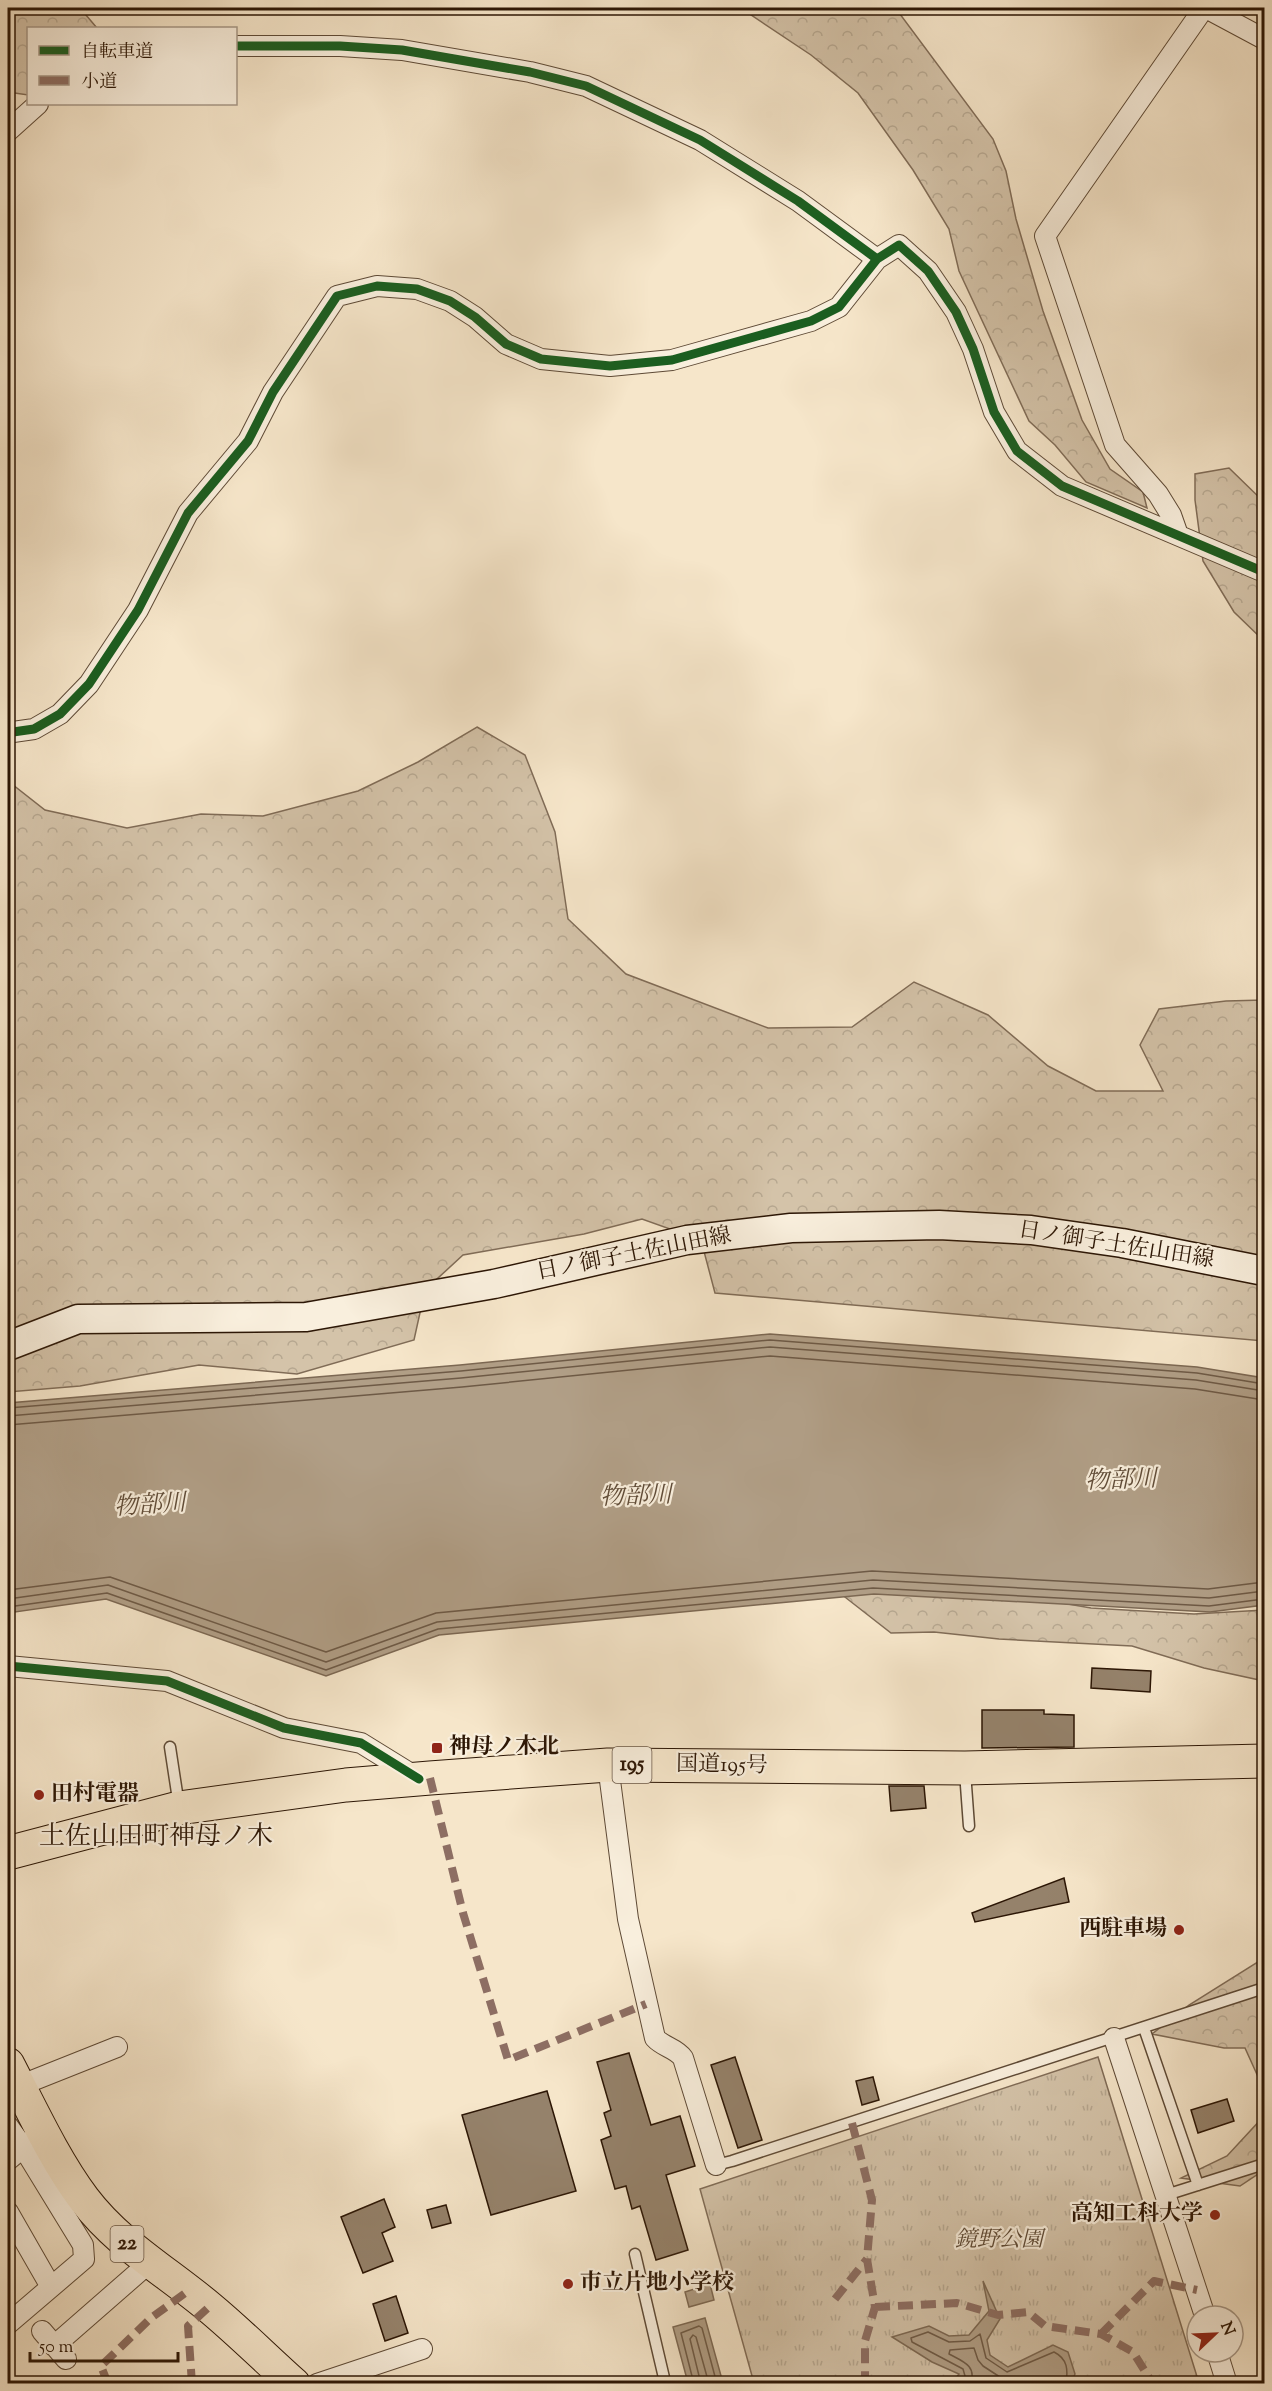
<svg xmlns="http://www.w3.org/2000/svg" width="1272" height="2391" font-family="'Sorts Mill Goudy','Noto Serif JP',serif">
	<style>
		.forest { fill: url(#forest-crowns); stroke: #806c57; stroke-width: 1.5 }
		.park { fill: url(#park-tufts); stroke: #806c57; stroke-width: 1.5 }
		.water { fill: #b19f87; stroke: #7c6853; stroke-width: 1.5 }
		.lines { fill: none; stroke-linecap: round; stroke-linejoin: round }
		.shore { stroke: #6e5a46; stroke-width: 1.5 }
		.building { fill: #95826b; stroke: #2c1605; stroke-width: 1.5 }
		.service-casing { stroke: #5e4a36; stroke-width: 13 }
		.minor-casing { stroke: #5e4a36; stroke-width: 22 }
		.secondary-casing { stroke: #2c1605; stroke-width: 31 }
		.primary-casing { stroke: #2c1605; stroke-width: 34 }
		.trunk-casing { stroke: #2c1605; stroke-width: 35 }
		.service { stroke: #f9efdd; stroke-width: 10 }
		.minor { stroke: #f9efdd; stroke-width: 20 }
		.secondary { stroke: #f9efdd; stroke-width: 28 }
		.primary { stroke: #f6e6ca; stroke-width: 32 }
		.trunk { stroke: #f6e6ca; stroke-width: 33 }
		.quiet { stroke: #8d6e63; stroke-width: 8; stroke-dasharray: 15 8; stroke-linecap: butt }
		.cycleway-casing { stroke: #f9efdd; stroke-width: 13 }
		.cycleway { stroke: #1b5e20; stroke-width: 9 }
		.poi-dot { fill: #8f2418; stroke: #f9efdd; stroke-width: 2 }
		.labels { text-anchor: middle; dominant-baseline: central; stroke-width: 4.5; stroke-linejoin: round; paint-order: stroke }
		.shield { fill: #f9efdd; stroke: #6a5746; stroke-width: 1.5 }
		.shield-label { font-size: 21px; font-weight: bold; fill: #2c1605 }
		.street-label { font-size: 22px; fill: #2c1605; stroke: #f9efdd }
		.poi-label { font-size: 22px; font-weight: bold; fill: #2c1605; stroke: #f9efdd; text-anchor: start }
		.park-label { font-size: 22px; font-style: italic; fill: #5e4a36; stroke: #f9efdd }
		.water-label { font-size: 24px; font-style: italic; fill: #614d39; stroke: #f9efdd }
		.quarter-label { font-size: 26px; fill: #2c1605; stroke: #f9efdd }
	</style>
	<defs>
		<pattern id="forest-crowns" width="20" height="18" patternUnits="userSpaceOnUse" patternTransform="scale(1.5)"><rect width="20" height="18" fill="#d4c3a9"/><path d="M2 6a3 3 0 1 1 6 0M12 15a3 3 0 1 1 6 0" fill="none" stroke="#b6a790"/></pattern>
		<pattern id="park-tufts" width="24" height="20" patternUnits="userSpaceOnUse" patternTransform="scale(1.5)"><rect width="24" height="20" fill="#d4c3a9"/><path d="M3 7l-1-3M5 7V3M7 7l1-3M15 17l-1-3M17 17v-4M19 17l1-3" fill="none" stroke="#b6a790"/></pattern>
	</defs>
	<rect width="100%" height="100%" fill="#f6e6ca"/>
	<filter id="stains"><feTurbulence type="fractalNoise" baseFrequency=".00333" numOctaves="4"/><feColorMatrix values="0 0 0 0 .2 0 0 0 0 .09 0 0 0 0 .02 0 0 0 .5 -.17"/></filter>
	<radialGradient id="worn" r=".72"><stop offset=".6" stop-color="#630" stop-opacity="0"/><stop offset="1" stop-color="#630" stop-opacity=".3"/></radialGradient>
	<!-- forest -->
	<path class="forest" d="M8,8H80L97,28H28V95L8,92Z
		M729,8H894L897,10L993,139L1006,171L1016,219L1043,311L1082,420L1110,469L1143,492L1147,508L1086,482L1055,445L1029,421L959,271L949,229L913,170L858,93L811,55L748,13Z
		M1229,468L1264,502V641L1234,612L1203,561L1195,500V474Z
		M477,727L525,755L555,832L568,919L626,974L768,1028L852,1027L914,982L988,1015L1048,1066L1096,1091H1163L1140,1045L1159,1009L1226,1001L1264,1000V1341L715,1293L701,1240L642,1219L584,1234L463,1255L425,1290L414,1340L297,1374L199,1365L80,1386L8,1392V781L45,810L127,828L201,814L263,816L358,791L418,762Z
		M895,1582L1005,1593L1091,1608L1194,1614L1264,1610V1681L1204,1668L1132,1646L999,1639L934,1632L891,1633L841,1594Z
		M1264,1958V2090L1245,2048H1224L1152,2034L1189,2005Z
		M1264,2116V2170L1240,2186L1181,2178L1227,2156Z"/>
	<!-- park -->
	<path class="park" d="M1098,2057L1199,2383H754L700,2189Z"/>
	<!-- water -->
	<path class="water" d="M770,1334L1197,1367L1264,1378V1605L1210,1612L874,1594L439,1635L326,1676L106,1599L8,1613V1403L460,1365Z
		M983,2281L1000,2319L987,2340L990,2355L1008,2367L1053,2345L1068,2352L1075,2374L1071,2383L1034,2378L1032,2383H997L993,2381L984,2383H952L959,2374L932,2362L892,2337L929,2326L949,2336L969,2335L989,2311Z
		M710,2284L714,2300L689,2307L685,2292Z
		M705,2318L723,2383H688L673,2327Z"/>
	<g class="lines">
		<!-- shore -->
		<path class="shore" d="M8,1408L461,1371L770,1340L1197,1373L1264,1384
			M8,1416L461,1378L770,1347L1196,1380L1264,1391
			M8,1425L462,1387L770,1356L1195,1389L1264,1400
			M8,1590L110,1577L326,1652L436,1613L872,1571L1208,1589L1264,1582
			M8,1599L108,1585L326,1662L437,1622L873,1580L1209,1598L1264,1591
			M8,1607L107,1593L326,1670L438,1629L873,1588L1209,1606L1264,1599
			M694,2384L681,2333L699,2326L702,2328L717,2384
			M701,2384L690,2339L693,2335L696,2337L709,2384
			M960,2384L965,2376L963,2369L912,2342L911,2338L928,2332L949,2342L970,2341L980,2334L986,2358L1007,2372L1054,2352C1068,2359 1068,2370 1066,2384
			M970,2384C978,2366 962,2361 949,2354L950,2350L974,2348L978,2360L983,2366L1003,2379L1017,2378L1019,2384"/>
	</g>
	<!-- building -->
	<path class="building" d="M1092,1668L1151,1671L1150,1692L1091,1688Z
		M982,1710H1044V1714L1074,1715V1747L982,1748Z
		M889,1786H924L926,1808L891,1811Z
		M1064,1878L1069,1902L975,1922L972,1913Z
		M629,2053L651,2125L680,2116L695,2166L666,2175L688,2250L656,2260L640,2206L632,2209L626,2186L615,2189L601,2140L611,2136L604,2113L611,2110L597,2062Z
		M735,2057L762,2140L738,2148L711,2065Z
		M873,2077L879,2100L862,2105L856,2081Z
		M547,2091L576,2191L491,2215L462,2115Z
		M1227,2099L1234,2121L1198,2133L1191,2110Z
		M384,2199L395,2227L382,2233L393,2261L363,2273L341,2217Z
		M446,2205L451,2223L432,2228L427,2210Z
		M396,2296L408,2333L385,2341L373,2304Z"/>
	<g class="lines">
		<defs>
			<path id="service" d="M170,1747L179,1806
				M965,1772L969,1826
				M1144,2028L1198,2185
				M716,2165L732,2161L1264,1988
				M1166,2195L1264,2164
				M635,2254L665,2382L664,2384"/>
			<path id="minor" d="M1206,8L1264,39
				M236,46H340L402,50L530,72L586,86L700,140L798,201L877,259
				M8,131L38,104
				M1178,535L1171,515L1158,494L1115,445L1045,236L1204,8
				M13,732L34,729L60,714L89,684L138,610L188,513L248,441L273,392L337,296L377,286L417,289L450,301L475,317L506,344L541,359L610,366L672,360L811,321L839,307L877,259L899,245L928,271L956,312L973,349L994,412L1017,451L1062,486L1264,572
				M8,1666L167,1681L284,1728L361,1743L416,1777
				M608,1765L628,1919L655,2038C663,2047 676,2048 683,2058L716,2165
				M1114,2038L1205,2316
				M19,2086L117,2047
				M8,2126L23,2147L83,2245L84,2259L8,2324
				M8,2160L33,2139
				M8,2212L51,2287
				M42,2331L66,2359
				M54,2346L149,2263
				M1217,2352L1227,2384
				M317,2384L422,2349"/>
			<path id="secondary" d="M8,1346L78,1319L306,1317L494,1284L687,1240L791,1228L939,1225L1031,1230L1122,1243L1264,1271"/>
			<path id="primary" d="M8,2064C31,2108 54,2159 84,2199C118,2244 166,2271 209,2307C238,2331 265,2358 294,2384"/>
			<path id="trunk" d="M8,1853L179,1808L346,1785L430,1778L608,1765L965,1768L1264,1761"/>
		</defs>
		<!-- service casing -->
		<use href="#service" class="service-casing"/>
		<!-- minor casing -->
		<use href="#minor" class="minor-casing"/>
		<!-- secondary casing -->
		<use href="#secondary" class="secondary-casing"/>
		<!-- primary casing -->
		<use href="#primary" class="primary-casing"/>
		<!-- trunk casing -->
		<use href="#trunk" class="trunk-casing"/>
		<!-- service -->
		<use href="#service" class="service"/>
		<!-- minor -->
		<use href="#minor" class="minor"/>
		<!-- secondary -->
		<use href="#secondary" class="secondary"/>
		<!-- primary -->
		<use href="#primary" class="primary"/>
		<!-- trunk -->
		<use href="#trunk" class="trunk"/>
		<!-- quiet -->
		<path class="quiet" d="M430,1778L463,1913L508,2060L646,2004
			M852,2123L872,2200L867,2259L875,2307L865,2341V2384
			M835,2299L867,2259
			M875,2307L957,2303L998,2315L1028,2312L1045,2326L1101,2334L1133,2352L1153,2384
			M1101,2334L1154,2281L1197,2290
			M108,2384L101,2366L151,2318L188,2291
			M192,2384L188,2326L209,2307"/>
		<defs>
			<path id="cycleway" d="M236,46H340L402,50L530,72L586,86L700,140L798,201L877,259
				M13,732L34,729L60,714L89,684L138,610L188,513L248,441L273,392L337,296L377,286L417,289L450,301L475,317L506,344L541,359L610,366L672,360L811,321L839,307L877,259L899,245L928,271L956,312L973,349L994,412L1017,451L1062,486L1264,572
				M8,1666L167,1681L284,1728L361,1743L419,1779"/>
		</defs>
		<!-- cycleway casing -->
		<use href="#cycleway" class="cycleway-casing"/>
		<!-- cycleway -->
		<use href="#cycleway" class="cycleway"/>
	</g>
	<!-- markers -->
	<g class="poi-dot">
		<rect x="431" y="1742" width="12" height="12" rx="3"/>
		<circle cx="39" cy="1795" r="6"/>
		<circle cx="1179" cy="1930" r="6"/>
		<circle cx="1215" cy="2215" r="6"/>
		<circle cx="568" cy="2284" r="6"/>
	</g>
	<g class="labels">
		<!-- shield labels -->
		<g class="shield">
			<rect x="612.5" y="1747" width="39" height="36" rx="4.5"/>
			<rect x="110.5" y="2226" width="33" height="36" rx="4.5"/>
		</g>
		<g class="shield-label">
			<text x="632" y="1765">195</text>
			<text x="127" y="2244">22</text>
		</g>
		<!-- street labels -->
		<g class="street-label">
			<text transform="translate(1116 1246) rotate(9)">日ノ御子土佐山田線</text>
			<text transform="translate(634 1255) rotate(-11)">日ノ御子土佐山田線</text>
			<text transform="translate(722 1766) rotate(1)">国道195号</text>
		</g>
		<!-- poi labels -->
		<g class="poi-label">
			<text x="449" y="1748">神母ノ木北</text>
			<text x="51" y="1795">田村電器</text>
			<text x="1167" y="1930" text-anchor="end">西駐車場</text>
			<text x="1203" y="2215" text-anchor="end">高知工科大学</text>
			<text x="580" y="2284">市立片地小学校</text>
		</g>
		<!-- park labels -->
		<g class="park-label">
			<text x="999" y="2241">鏡野公園</text>
		</g>
		<!-- water labels -->
		<g class="water-label">
			<text transform="translate(1121 1481) rotate(-2)">物部川</text>
			<text transform="translate(636 1497) rotate(-2)">物部川</text>
			<text transform="translate(150 1506) rotate(-4)">物部川</text>
		</g>
		<!-- quarter labels -->
		<g class="quarter-label">
			<text x="156" y="1837">土佐山田町神母ノ木</text>
		</g>
	</g>
	<!-- margin -->
	<rect width="1272" height="2391" fill="none" stroke="#f6e6ca" stroke-width="30"/>
	<rect x="9" y="9" width="1254" height="2373" fill="none" stroke="#2c1605" stroke-width="3"/>
	<rect x="15" y="15" width="1242" height="2361" fill="none" stroke="#2c1605" stroke-width="1.5"/>
	<!-- legend -->
	<rect x="27" y="27" width="210" height="78" fill="#f9efdd" stroke="#a79887" stroke-width="1.5"/>
	<rect x="39" y="46" width="30" height="9" fill="#1b5e20" stroke="#a79887" stroke-width="1.5"/>
	<text x="81" y="57" font-size="18" fill="#2c1605">自転車道</text>
	<rect x="39" y="76" width="30" height="9" fill="#8d6e63" stroke="#a79887" stroke-width="1.5"/>
	<text x="81" y="87" font-size="18" fill="#2c1605">小道</text>
	<!-- north arrow -->
	<g transform="translate(1215 2334) rotate(67)"><circle r="28" fill="#f9efdd" stroke="#a79887" stroke-width="1.5"/>
	<path d="M0-4.5L10 22L0 15L-10 22Z" fill="#8f2418"/>
	<text y="-9" font-size="16" font-weight="bold" text-anchor="middle" fill="#2c1605">N</text>
	</g>
	<!-- scale -->
	<path d="M30 2352v9h148v-9" fill="none" stroke="#2c1605" stroke-width="3"/>
	<text x="39" y="2352" font-size="18" fill="#2c1605" stroke="#f9efdd" stroke-width="4.5" paint-order="stroke">50 m</text>
	<rect width="100%" height="100%" filter="url(#stains)"/>
	<rect width="100%" height="100%" fill="url(#worn)"/>
</svg>
